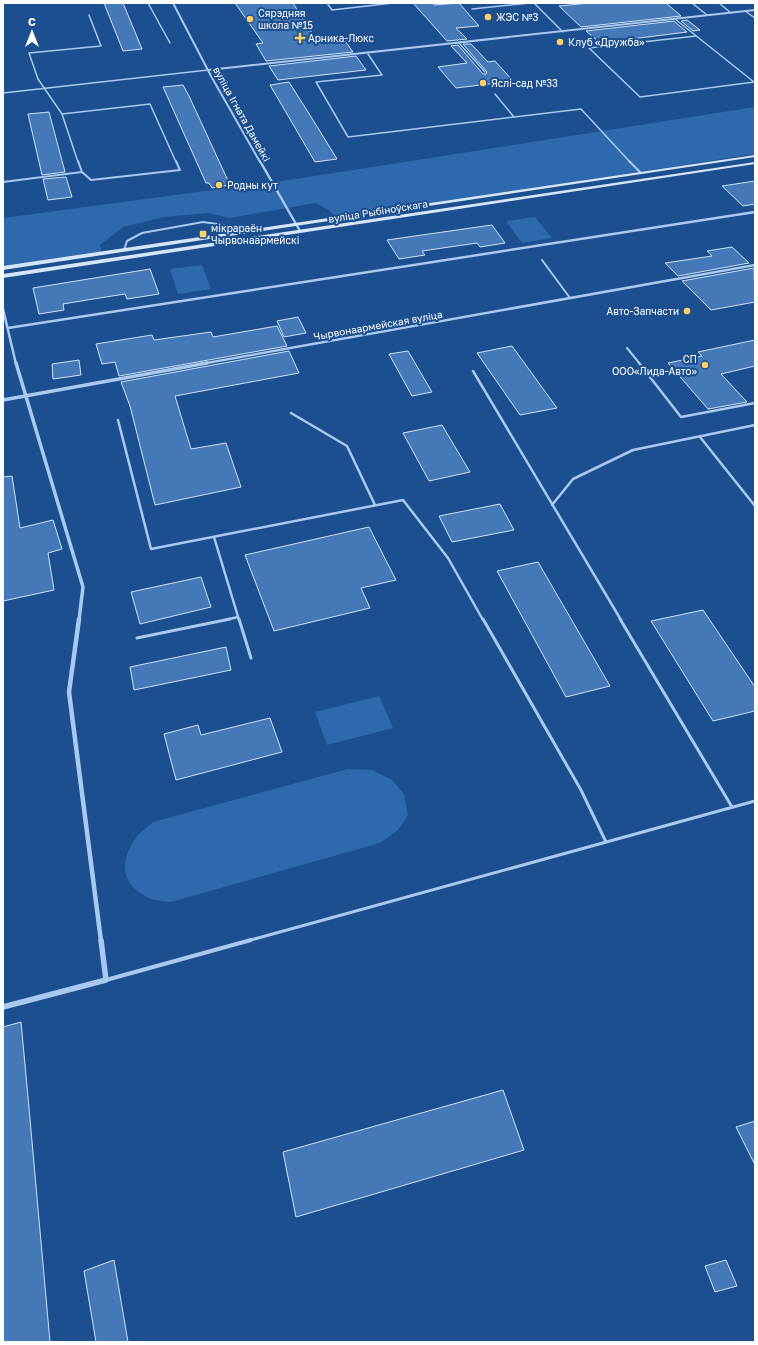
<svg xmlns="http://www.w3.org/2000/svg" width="758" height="1345" font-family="'Golos Text',sans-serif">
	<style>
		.green { fill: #2e69ad }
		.building { fill: #4478b7; stroke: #cfe3fa }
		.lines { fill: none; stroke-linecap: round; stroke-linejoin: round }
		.service-far4 { stroke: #a9c9ee; stroke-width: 1.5 }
		.service-far3 { stroke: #a9c9ee; stroke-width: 2 }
		.service-far2 { stroke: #a9c9ee; stroke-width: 2.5 }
		.service-far1 { stroke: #a9c9ee; stroke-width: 3 }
		.service { stroke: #a9c9ee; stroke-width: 4 }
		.minor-far4 { stroke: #a9c9ee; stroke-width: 2 }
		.minor-far3 { stroke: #a9c9ee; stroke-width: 2.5 }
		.minor-far2 { stroke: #a9c9ee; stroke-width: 3.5 }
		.minor-far1 { stroke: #a9c9ee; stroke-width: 4.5 }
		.minor { stroke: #a9c9ee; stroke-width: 5.5 }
		.secondary { fill: #d6e6fa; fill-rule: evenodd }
		.poi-dot { fill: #ffd166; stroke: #1b4f8f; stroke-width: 1.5 }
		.labels { text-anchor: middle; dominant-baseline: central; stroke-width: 4; stroke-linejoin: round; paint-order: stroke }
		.far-poi-label { font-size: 10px; fill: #fff; stroke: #1b4f8f; text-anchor: start }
		.far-street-label { font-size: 10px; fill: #fff; stroke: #1b4f8f }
	</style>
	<rect width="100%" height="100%" fill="#1b4f8f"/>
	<!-- green -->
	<path class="green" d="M755,107V154L337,218L329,210L315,203L230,218L208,213L164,217L123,227L100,245L102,253L3,267V218L302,178Z
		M535,217L552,238L522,243L506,221Z
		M202,265L211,289L178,294L170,269Z
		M379,696L393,728L327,745L315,712Z
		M348,769L372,770L392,780L404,794L408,815L398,830L380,843L171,902C164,901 155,901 149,898C121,885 119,863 135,839C139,833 147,827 153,822Z"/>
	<!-- building -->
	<path class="building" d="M104,3H123L142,49L123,51Z
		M235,3H293L315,38L341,35L353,52L266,61L256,44L263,43Z
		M413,3H433L434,5L459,3L479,26L456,28L467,39L447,41Z
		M589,3H666L681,16L581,27L559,6Z
		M687,20L700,30L693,31L681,21Z
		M674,21L687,32L600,43L586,31Z
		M463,44H471L488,62L495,61L513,81L456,88L438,67L467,63L451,46L458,45L483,74H486L487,72Z
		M356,56L366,70L278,80L269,66Z
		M289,82L313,120L337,159L315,162L270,85Z
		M183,85L189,96L230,185L212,188L209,183H206L163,87Z
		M49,112L65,172L42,175L28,114Z
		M66,177L72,197L48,200L43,179Z
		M755,181V204L743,206L722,186Z
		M492,225L505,243L480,247L477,243L422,251L425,255L399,259L387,240Z
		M732,247L749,263L678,276L665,263L712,256L707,251Z
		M754,268L755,302L711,310L682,281Z
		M150,269L159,294L127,299L125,294L93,299L63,304L64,310L39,314L33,288Z
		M298,317L306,333L284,337L277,321Z
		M277,326L287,346L119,376L115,362L102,364L96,344L152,335L154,340L211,332L213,337Z
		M755,340V366L721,374L747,402L708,409L668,363L702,356L698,352Z
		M512,346L557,408L520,415L477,353Z
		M289,351L299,373L175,396L191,449L226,443L241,487L155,505L130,406L121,382Z
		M408,351L432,392L412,396L389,354Z
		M79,360L81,375L53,379L52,364Z
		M442,425L470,472L429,481L403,433Z
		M12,476L20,528L53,520L62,549L48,553L54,590L3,601V477Z
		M500,504L514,530L452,542L439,516Z
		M369,527L396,580L361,588L370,608L274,631L245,555Z
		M538,562L610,686L566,697L497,571Z
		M201,577L211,607L140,624L131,592Z
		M703,610L755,687V711L713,721L651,621Z
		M226,647L231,670L134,690L130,667Z
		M270,718L282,752L176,780L164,734L198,725L201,735Z
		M21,1022L28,1097L50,1342H3V1027Z
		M503,1090L524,1150L296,1217L283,1152Z
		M755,1121V1165L736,1127Z
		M114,1260L128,1342H96L84,1271Z
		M726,1260L737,1286L715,1292L705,1266Z"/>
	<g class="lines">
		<!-- service-far4 -->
		<path class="service-far4" d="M148,3L170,43
			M327,3L332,10L393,3
			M534,3L563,32
			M692,3L707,15
			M719,3L731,13
			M472,9L530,3
			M745,11L755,18
			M675,19L754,82L640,97L589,48L696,36
			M459,43L485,72
			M368,54L382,75L316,82L348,137L581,109L630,162
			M3,93L208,70
			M495,94L514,117
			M62,114L150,104L176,162
			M78,162L62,114L38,79L29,53L101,46L89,15"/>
		<!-- service-far3 -->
		<path class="service-far3" d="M78,161L82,172
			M629,161L641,173
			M3,182L82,172L91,180L180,170L176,161
			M124,250L127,241L142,233L203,222L237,227L241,232
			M542,260L570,298
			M627,348L640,364"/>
		<!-- service-far2 -->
		<path class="service-far2" d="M639,363L681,417L755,403
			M473,371L621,620
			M291,413L347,446L375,505
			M118,420L151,549L403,500L448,558L483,620
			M700,437L755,506
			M552,505L573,479L633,450L755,425
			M214,537L239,620
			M225,620L238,617"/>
		<!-- service-far1 -->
		<path class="service-far1" d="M239,619L251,658
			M483,619L581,790L606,842
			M620,619L732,807
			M137,638L230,619
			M247,941L755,801"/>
		<!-- service -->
		<path class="service" d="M106,980L251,940"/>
		<!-- minor-far4 -->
		<path class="minor-far4" d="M173,3L211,76L260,162
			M208,70L755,10"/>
		<!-- minor-far3 -->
		<path class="minor-far3" d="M260,161L300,231
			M3,309L16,364
			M8,328L755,212
			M201,364L755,265"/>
		<!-- minor-far2 -->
		<path class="minor-far2" d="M16,363L83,587L79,620
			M3,400L207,363"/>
		<!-- minor-far1 -->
		<path class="minor-far1" d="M79,619L69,692L101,941"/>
		<!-- minor -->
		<path class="minor" d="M3,1007L106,980L101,940"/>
		<!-- secondary -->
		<path class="secondary" d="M755,155V157L3,270V266Z
			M755,162V164L3,278V274Z"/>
	</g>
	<!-- markers -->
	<g class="poi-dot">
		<circle cx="488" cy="17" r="4"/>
		<circle cx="250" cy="19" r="4"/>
		<path d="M298 32h4v4h4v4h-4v4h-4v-4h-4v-4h4z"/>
		<circle cx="560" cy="42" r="4"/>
		<circle cx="483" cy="83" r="4"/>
		<circle cx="219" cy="185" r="4"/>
		<rect x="199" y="230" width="8" height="8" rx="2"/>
		<circle cx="687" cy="311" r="4"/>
		<circle cx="705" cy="365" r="4"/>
	</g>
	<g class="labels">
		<!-- far-poi labels -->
		<g class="far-poi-label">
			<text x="258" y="13">Сярэдняя<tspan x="258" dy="12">школа №15</tspan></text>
			<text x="496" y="17">ЖЭС №3</text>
			<text x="308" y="38">Арника-Люкс</text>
			<text x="568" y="42">Клуб «Дружба»</text>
			<text x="491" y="83">Яслі-сад №33</text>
			<text x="227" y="185">Родны кут</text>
			<text x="211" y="228">мікрараён<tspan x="211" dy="12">Чырвонаармейскі</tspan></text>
			<text x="679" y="311" text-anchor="end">Авто-Запчасти</text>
			<text x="697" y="359" text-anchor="end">СП<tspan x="697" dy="12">ООО«Лида-Авто»</tspan></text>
		</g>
		<!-- far-street labels -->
		<g class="far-street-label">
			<text transform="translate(242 114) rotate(61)">вуліца Ігната Дамейкі</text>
			<text transform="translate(378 211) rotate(-9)">вуліца Рыбіноўскага</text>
			<text transform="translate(378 325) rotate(-10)">Чырвонаармейская вуліца</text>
		</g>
	</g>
	<!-- border -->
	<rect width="758" height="1345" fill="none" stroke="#ffffff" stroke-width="8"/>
	<!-- north arrow -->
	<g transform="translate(32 32)" stroke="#1b4f8f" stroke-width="3" paint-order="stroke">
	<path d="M0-3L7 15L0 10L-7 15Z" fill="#ffffff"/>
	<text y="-6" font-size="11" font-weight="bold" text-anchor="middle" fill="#ffffff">С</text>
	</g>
</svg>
